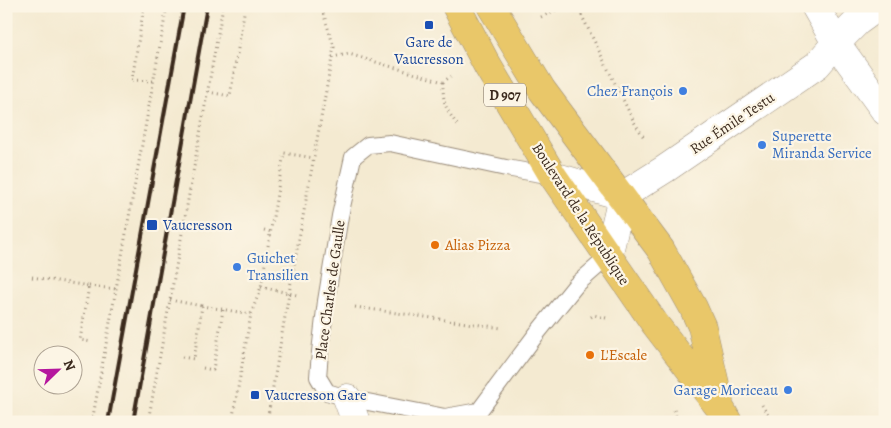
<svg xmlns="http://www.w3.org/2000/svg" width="891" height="428" font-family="Alegreya,serif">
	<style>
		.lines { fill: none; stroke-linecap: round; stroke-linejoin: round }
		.lane-casing { stroke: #988a78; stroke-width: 18 }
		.street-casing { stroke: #988a78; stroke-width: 29 }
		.primary-casing { stroke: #988a78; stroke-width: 29 }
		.path { stroke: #988a78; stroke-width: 3; stroke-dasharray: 1 4; stroke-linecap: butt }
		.lane { stroke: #fff; stroke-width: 16 }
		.street { stroke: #fff; stroke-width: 28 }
		.primary { stroke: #e9c769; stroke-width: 28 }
		.rail { stroke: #3b2a1e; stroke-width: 4 }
		.transit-dot { fill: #1a4fb4; stroke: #fcf5e5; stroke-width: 2 }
		.shop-dot { fill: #3f7fe0; stroke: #fcf5e5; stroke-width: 2 }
		.food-dot { fill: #e8710a; stroke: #fcf5e5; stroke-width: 2 }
		.labels { text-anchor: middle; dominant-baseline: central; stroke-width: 4.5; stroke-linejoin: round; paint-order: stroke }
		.shield { fill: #fcf5e5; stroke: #75675a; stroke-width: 1 }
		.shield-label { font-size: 14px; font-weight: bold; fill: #3b2a1e }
		.transit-label { font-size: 15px; fill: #164399; stroke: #fcf5e5; text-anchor: start }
		.shop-label { font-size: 15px; fill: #366cbe; stroke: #fcf5e5; text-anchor: end }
		.street-label { font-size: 15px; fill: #3b2a1e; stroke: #fcf5e5 }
		.food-label { font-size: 15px; fill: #c56008; stroke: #fcf5e5; text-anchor: start }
	</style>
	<rect width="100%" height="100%" fill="#fcf5e5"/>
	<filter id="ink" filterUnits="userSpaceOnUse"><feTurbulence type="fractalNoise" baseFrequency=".02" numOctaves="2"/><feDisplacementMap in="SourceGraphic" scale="10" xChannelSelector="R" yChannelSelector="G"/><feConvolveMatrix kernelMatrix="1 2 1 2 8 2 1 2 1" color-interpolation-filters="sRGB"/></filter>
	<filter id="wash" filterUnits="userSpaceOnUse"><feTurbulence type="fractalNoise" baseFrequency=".0096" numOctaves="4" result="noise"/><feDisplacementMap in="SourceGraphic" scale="20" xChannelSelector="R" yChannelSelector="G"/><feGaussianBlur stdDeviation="1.12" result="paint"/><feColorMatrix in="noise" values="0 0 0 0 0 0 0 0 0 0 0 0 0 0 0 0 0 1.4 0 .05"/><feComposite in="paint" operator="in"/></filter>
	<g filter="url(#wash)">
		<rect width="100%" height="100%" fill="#f4ead1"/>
	</g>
	<g filter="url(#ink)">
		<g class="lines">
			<defs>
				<path id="lane" d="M553,176L506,168L390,143L368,145L353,157L340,216L326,301L320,352L318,377L327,392L347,398L445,417L479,411L538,332L576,285L608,257"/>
				<path id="street" d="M815,6L836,43L885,111
					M553,176L622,196
					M622,196L665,169L817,65L836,43L857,22L879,6
					M608,257L622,196
					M347,398L356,422"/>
				<path id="primary" d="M456,6L487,65L553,176L655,324L722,411L728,422
					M491,6L542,90L661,250L693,307L702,327L719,401"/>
			</defs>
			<!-- lane casing -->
			<use href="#lane" class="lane-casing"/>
			<!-- street casing -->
			<use href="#street" class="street-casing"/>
			<!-- primary casing -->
			<use href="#primary" class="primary-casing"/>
			<!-- path -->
			<path class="path" d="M144,6L132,80L153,81
				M577,6L634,122L645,139
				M272,9V6
				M541,17L565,6
				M332,57L349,54L443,82L451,76
				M443,82C443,105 445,107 458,126
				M208,92L230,96L244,13
				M264,230L271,232
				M260,257L266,259
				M32,277L89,286L80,340L91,342
				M89,286L116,289
				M261,287L297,295
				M170,300L202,306
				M355,307L502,328
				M591,317L594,315L606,318
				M182,357L194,359L202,306L251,314
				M203,368L213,370L223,310
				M762,405L772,422
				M674,410L678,422
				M92,422L167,6
				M148,422L223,6
				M232,422L251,314L261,287L284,153L314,158
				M267,422L289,293L334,47L321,6"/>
			<!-- lane -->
			<use href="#lane" class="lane"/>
			<!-- street -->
			<use href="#street" class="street"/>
			<!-- primary -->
			<use href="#primary" class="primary"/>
			<!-- rail -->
			<path class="rail" d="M108,422L184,6
				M133,422L207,6"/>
		</g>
	</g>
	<!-- markers -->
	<g class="transit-dot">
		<rect x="424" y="20" width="10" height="10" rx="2.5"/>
		<rect x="146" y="219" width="12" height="12" rx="2.5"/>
		<rect x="250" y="390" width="10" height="10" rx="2.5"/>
	</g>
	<g class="shop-dot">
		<circle cx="683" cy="91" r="5"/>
		<circle cx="762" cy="145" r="5"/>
		<circle cx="237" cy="267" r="5"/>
		<circle cx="788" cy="390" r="5"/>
	</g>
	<g class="food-dot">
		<circle cx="435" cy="245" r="5"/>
		<circle cx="590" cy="355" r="5"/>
	</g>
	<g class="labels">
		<!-- shield labels -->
		<rect class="shield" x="484" y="83.5" width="42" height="23" rx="4"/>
		<g class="shield-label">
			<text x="505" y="95">D 907</text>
		</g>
		<!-- transit labels -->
		<g class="transit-label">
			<text x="429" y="42" text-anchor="middle">Gare de<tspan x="429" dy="17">Vaucresson</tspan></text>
			<text x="163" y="225">Vaucresson</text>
			<text x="265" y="395">Vaucresson Gare</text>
		</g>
		<!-- shop labels -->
		<g class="shop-label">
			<text x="673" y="91">Chez François</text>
			<text x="772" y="136" text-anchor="start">Superette<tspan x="772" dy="17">Miranda Service</tspan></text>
			<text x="247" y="258" text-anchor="start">Guichet<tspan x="247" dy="17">Transilien</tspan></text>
			<text x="778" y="390">Garage Moriceau</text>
		</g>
		<!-- street labels -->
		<g class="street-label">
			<text transform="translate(732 123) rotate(-34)">Rue Émile Testu</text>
			<text transform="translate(581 214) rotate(57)">Boulevard de la République</text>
			<text transform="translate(330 290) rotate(-82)">Place Charles de Gaulle</text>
		</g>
		<!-- food labels -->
		<g class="food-label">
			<text x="445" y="245">Alias Pizza</text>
			<text x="600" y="355">L'Escale</text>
		</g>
	</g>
	<!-- margin -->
	<rect width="891" height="428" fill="none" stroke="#fcf5e5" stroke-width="25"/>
	<!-- north arrow -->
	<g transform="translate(58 370) rotate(67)"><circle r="24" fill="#fcf5e5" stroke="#afa495"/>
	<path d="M0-4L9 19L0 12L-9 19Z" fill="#b5179e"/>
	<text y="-8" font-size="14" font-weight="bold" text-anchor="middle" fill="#3b2a1e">N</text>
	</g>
</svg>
